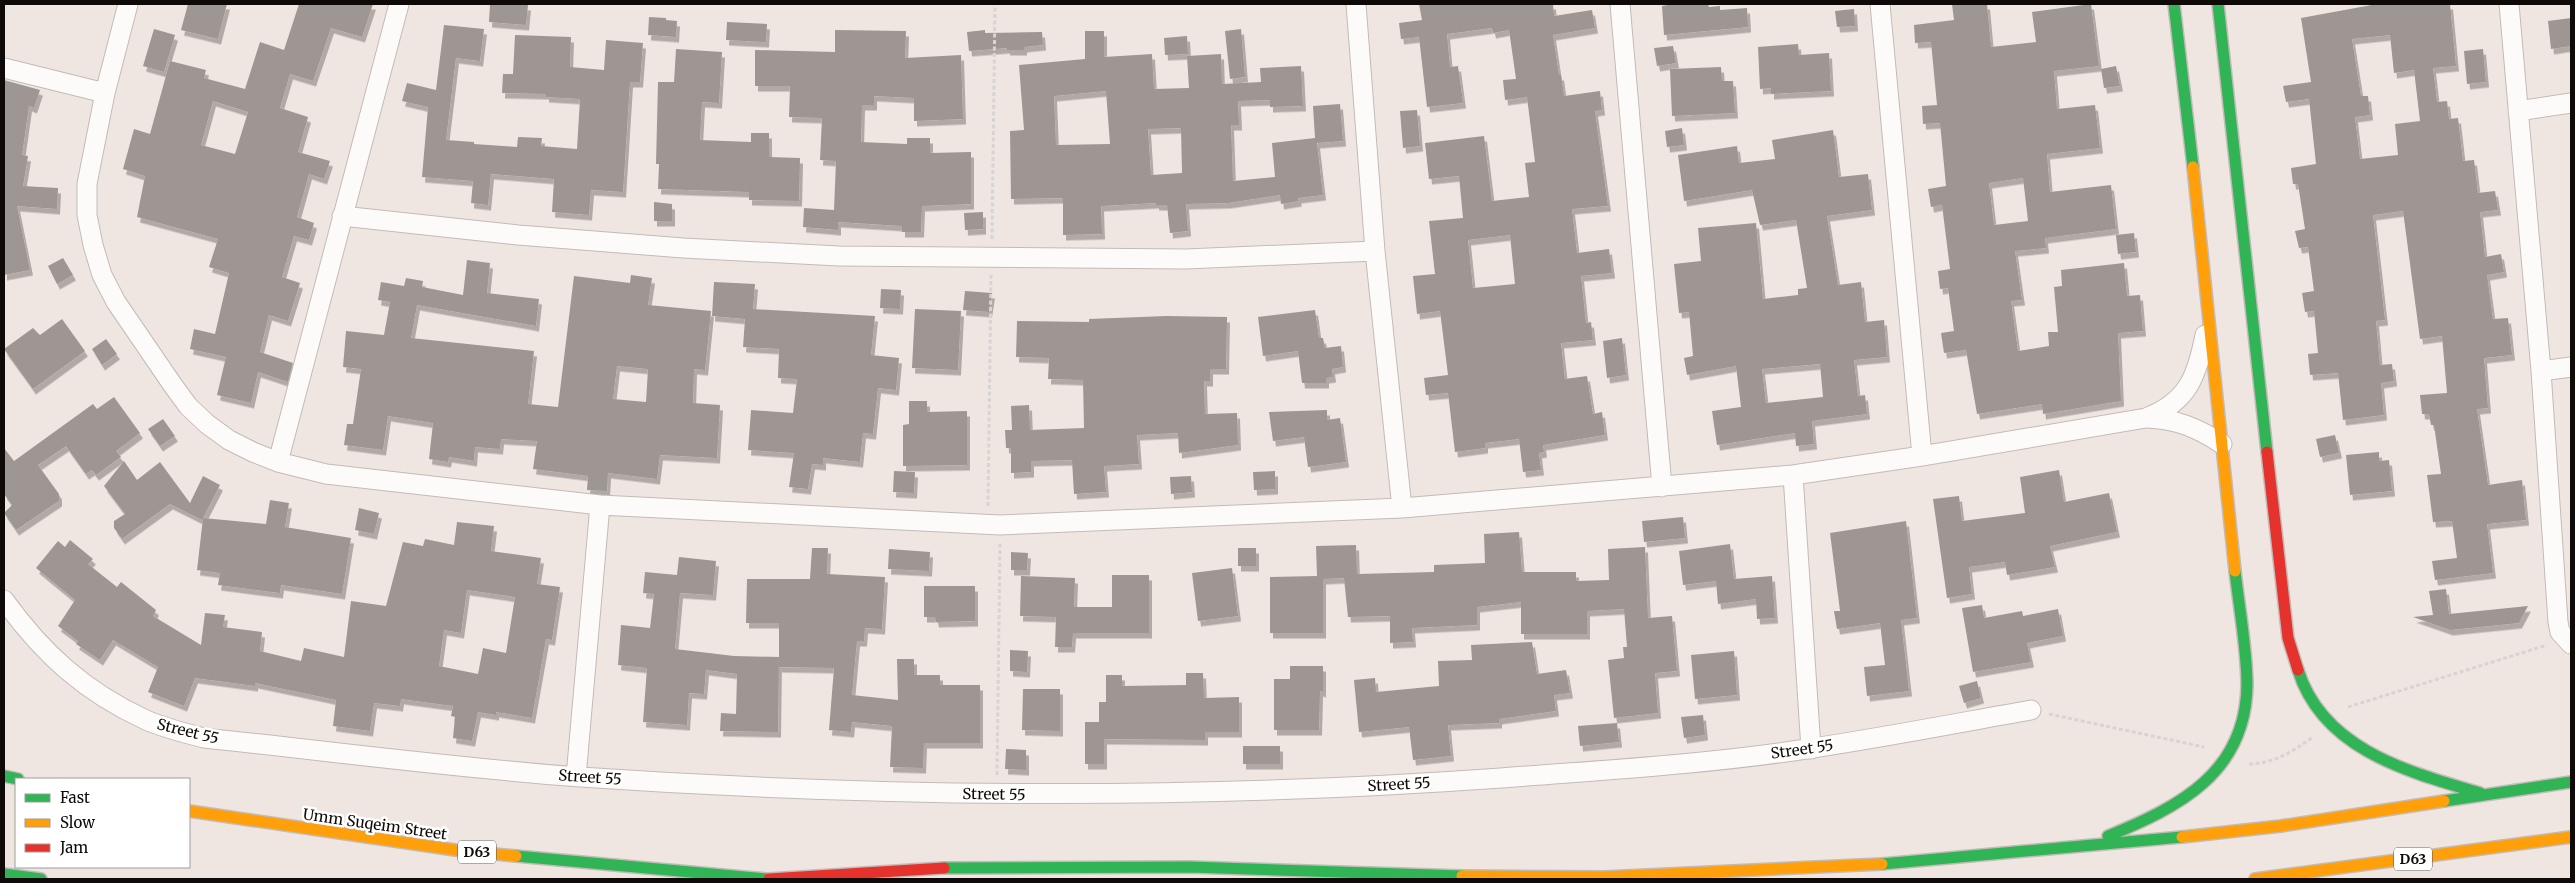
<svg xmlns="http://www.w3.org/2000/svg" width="2575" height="883" font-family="Merriweather,serif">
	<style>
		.building { fill: #9e9692; fill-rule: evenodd; filter: url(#shadow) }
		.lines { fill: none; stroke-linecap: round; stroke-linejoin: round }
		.street-casing { stroke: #c2bbb7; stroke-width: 21 }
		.fast-casing { stroke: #c2bbb7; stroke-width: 14 }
		.slow-casing { stroke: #c2bbb7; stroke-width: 14 }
		.jam-casing { stroke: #c2bbb7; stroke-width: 14 }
		.path { stroke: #d7d4d3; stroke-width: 3; stroke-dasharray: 4 2.5; stroke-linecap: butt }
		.street { stroke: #fdfbfa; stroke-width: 19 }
		.fast { stroke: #30b455; stroke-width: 11 }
		.slow { stroke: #ff9f0a; stroke-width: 11 }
		.jam { stroke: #e5322d; stroke-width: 11 }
		.labels { text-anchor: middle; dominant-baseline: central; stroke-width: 5; stroke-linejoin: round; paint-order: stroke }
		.shield { fill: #fff; stroke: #575451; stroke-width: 1 }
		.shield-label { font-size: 14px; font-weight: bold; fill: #0f0a07 }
		.street-label { font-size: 15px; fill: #0f0a07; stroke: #fff }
	</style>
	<defs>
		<filter id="shadow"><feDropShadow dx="3" dy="5.5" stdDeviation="0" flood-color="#0004"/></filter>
	</defs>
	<rect width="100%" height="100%" fill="#f0e6e1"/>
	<!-- building -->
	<path class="building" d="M188,4H227L218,39L181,30Z
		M299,4H373L362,37L331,28L313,81L290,74L280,108L308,117L298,152L330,161L324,179L309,174L297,217L314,223L309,240L294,236L282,277L300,283L288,321L269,315L260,352L293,363L288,382L258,372L251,403L217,395L226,357L190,349L194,329L215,334L229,273L209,267L218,239L137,217L145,176L123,169L134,129L150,134L170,61L206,70L204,78L245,89L260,42L284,50ZM213,101L248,112L235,154L201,145Z
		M490,4L528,5L526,25L489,22Z
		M1419,4H1553L1554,16L1592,10L1595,28L1553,35L1559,75H1561L1564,96L1600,91L1602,110L1595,111L1608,206L1572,209L1577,253L1609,249L1612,273L1581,276L1586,323L1591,322L1593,340L1561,343L1565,379L1587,376L1593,414L1602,412L1605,435L1543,445L1544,452L1539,453L1541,470L1523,472L1519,439L1485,443V448L1455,452L1448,393L1426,395L1424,378L1448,375L1440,311L1417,314L1413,276L1435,274L1429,221L1463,218L1459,176L1429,179L1425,143L1484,136L1492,201L1529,197L1525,163L1535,162L1527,97L1505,100L1503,80L1516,79L1509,30L1493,33L1492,28L1447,34L1450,67L1458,66L1463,103L1427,107L1419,37L1401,39L1399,23L1422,20ZM1510,235L1515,284L1473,288L1468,240Z
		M1674,4H1708L1709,7L1720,6V10L1747,8L1748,27L1664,35L1662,6Z
		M1952,4H1987L1991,47L2036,42L2032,12L2091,4L2099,66L2054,71L2057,109L2095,105L2100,148L2047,154L2050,192L2111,185L2116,229L2045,238L2046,248L2015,251L2022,300L2011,301L2018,351L2049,346L2048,332H2058L2054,287L2062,286L2061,270L2124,263L2127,296L2140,295L2143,331L2118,333L2121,401L2043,414L2042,404L1977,414L1966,350L1944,353L1941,333L1954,331L1948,288L1940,289L1938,271L1950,269L1942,205L1931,207L1928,189L1946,186L1940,123L1923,124L1922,106L1937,105L1931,42L1915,43L1914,25L1954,20ZM2023,178L2028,221L1994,225L1989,183Z
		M2377,4H2450L2456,66L2433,68L2437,102L2447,101L2449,119L2458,118L2463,161L2474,160L2478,193L2495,191L2498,210L2480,212L2485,257L2501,254L2504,272L2487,275L2493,319L2508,318L2512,355L2484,358L2488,408L2477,409L2488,485L2522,480L2526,520L2487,524L2493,573L2435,580L2432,561L2457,558L2452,521L2433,522L2427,475L2441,474L2434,425H2431L2429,414H2422L2420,395L2447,393L2442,336L2420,339L2403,211L2373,215L2385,320L2376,321L2380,365L2392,364L2394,381L2381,383L2384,415L2343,420L2338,373L2310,375L2308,354L2318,353L2314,311L2305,312L2302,293L2314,291L2308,247L2299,248L2295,231L2305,229L2298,184H2293L2291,168L2316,164L2309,99L2286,102L2283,86L2311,82L2301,18ZM2390,35L2394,73L2414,70L2420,121L2395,124L2398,155L2360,159L2355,117L2370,115L2368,96H2361L2352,39Z
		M1854,9L1855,26L1837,27L1835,11Z
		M649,17L666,18V20L677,21L676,37L648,35Z
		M2571,18V46L2551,49L2548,21Z
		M727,22L767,24L766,42L726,40Z
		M444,25L484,29L480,61L456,58L446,140L474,142V144L517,147L518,137L542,138L541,146L577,149L580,99L546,97V94L502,93L503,74H513L515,35L571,37L570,67L604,70L606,40L643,43L640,82H630L623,192L591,190L589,215L552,212L554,179L491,174L488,205L471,203L473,181L422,177L428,107L402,101L407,83L436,90Z
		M154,29L175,35L164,72L143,66Z
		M1241,29L1245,77L1230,79L1225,31Z
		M835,30L906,31L905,58L961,55L963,119L914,121V98L874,96V105H862L861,142L907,144V138H930V153L971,152V204L922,206L921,232H902V226L838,222V230L803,227L804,208L834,210L836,161L820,160L822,118L789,117L790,86H755V50L835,52Z
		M985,30V33L1042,32L1043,45L1024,47V50H1007V48L969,51L967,32Z
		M1085,31H1104V57L1152,54L1154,89L1189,88L1187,56L1221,54L1222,84L1261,82L1260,68L1301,66L1303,106L1270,107V100L1238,101L1239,125H1231L1233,181L1275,177L1272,143L1315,138L1313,106L1340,104L1343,141L1317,143L1323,195L1298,198L1299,201L1281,204L1280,195L1228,203L1186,204L1188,231L1170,233L1167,205H1156V203L1101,206L1102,234L1063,235V198L1011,199L1010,131L1024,130L1019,65L1085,59ZM1106,91L1110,144L1056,145L1054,96ZM1181,128L1182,173L1151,175L1148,129Z
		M1187,36L1188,54L1165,55L1164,38Z
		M1798,44L1799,55L1829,53L1831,91L1771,94V88L1760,89L1758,47Z
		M1673,46L1676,63L1657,66L1654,48Z
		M676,49L722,52L719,103L702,102L700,140L751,142V133H769V157L800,158L799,201L749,200V192L658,189L659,164H656L658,82H674Z
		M2483,49L2486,82L2467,84L2464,51Z
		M2116,66L2120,86L2104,88L2101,69Z
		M1721,67L1722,81H1733L1735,113L1672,116L1670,69Z
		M4,80L40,90L34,108L29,106L22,155L28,156L23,186L58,188L57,209L17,206L30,270L4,275Z
		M1417,110L1420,146L1403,148L1400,111Z
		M1682,128L1684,145L1667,147L1665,131Z
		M1833,130L1839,177L1868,174L1872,210L1827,216L1838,285L1861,282L1865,322L1884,320L1887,357L1854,360L1858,396L1865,395L1867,414L1812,421L1814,444L1796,446L1795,433L1717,445L1712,411L1741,407L1736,366L1687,375L1684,358L1693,356L1689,312L1679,313L1674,264L1701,261L1698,228L1756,223L1763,299L1798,295V289L1807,288L1796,220L1760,225L1752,190L1684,201L1678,155L1737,146L1739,163L1775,159L1772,140ZM1820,364L1823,397L1766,403L1762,369Z
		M654,202L672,204V221H654Z
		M983,212V229L965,230L964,213Z
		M2134,233L2136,252L2118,254L2116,235Z
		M63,258L73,275L57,284L48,266Z
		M467,260L490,263L487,293L539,299L536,326L417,305L411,338L534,351L528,404L558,407L574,276L630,283L631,275L652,278L648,305L711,311L705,370L694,369L693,403L720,405L717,458L660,455L657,479L608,473L607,491L587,490L588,476L533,469L537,441L501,439L500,449L475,447L474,461L449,457L448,462L429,459L433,423L388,416L383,450L344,445L347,424H353L361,369L343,367L346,331L384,335L390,302L378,300L381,282L404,286L406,278L423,281L422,287L463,295ZM617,366L648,369L646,402L613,399Z
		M714,282L755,284L753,309L875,316L871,355L899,358L896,390L878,388L873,434L863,433L860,462L823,458V465L812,464L808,489L789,487L794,453L748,450L751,410L793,413L797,379L778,378L779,349L743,347L745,319L712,316Z
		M881,289L901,290L900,309L880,308Z
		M965,291L992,293L989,312L963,310Z
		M915,309L961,311L958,370L912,368Z
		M1315,310L1319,338H1323L1325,348L1341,346L1343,367L1332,369L1333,377L1326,378V383H1302L1298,351L1263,356L1258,317Z
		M1166,316L1227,317L1226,369H1210V381H1204L1205,414L1237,413L1238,445L1179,453L1178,433L1137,435L1139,464L1104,466L1106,492L1074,494L1072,460L1031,461V472L1011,473V448H1006L1005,430H1012L1011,406L1029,405L1030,430L1084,428L1083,380L1048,379L1049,358L1016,357L1017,321L1089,322V319Z
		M62,319L85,351L33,389L4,349L33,328L40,335Z
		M1622,338L1626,375L1607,378L1603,341Z
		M106,339L117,354L102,365L92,349Z
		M114,397L140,433L116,451L121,457L96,475L92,470L86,474L66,446L38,465L59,494V501L16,530L4,513L12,505L4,494V448L14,461L93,404L97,409Z
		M909,401H927V412L967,411V465L903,466V425L909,424Z
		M1327,410V420L1340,418L1346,462L1308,467L1304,437L1273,441L1269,412Z
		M163,419L175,436L160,446L148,429Z
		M2335,435L2339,453L2320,457L2316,439Z
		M2379,452V461L2389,460L2392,491L2350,495L2346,455Z
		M124,461L137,480L160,462L190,503L203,476L220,485L202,520L170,504L122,539L114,528V521L125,514L104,486Z
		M2059,470L2064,502L2109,493L2117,532L2050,546L2055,567L2007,575L2005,562L1969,567L1972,594L1947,598L1933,499L1959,496L1962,521L2025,513L2020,477Z
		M894,471L915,472L914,493L893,492Z
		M1275,471V489L1254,490L1253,472Z
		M1191,476L1192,492L1171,494L1170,477Z
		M270,500L289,503L285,527L351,538L342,594L281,585L280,593L218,585L220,573L197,570L203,518L266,524Z
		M359,508L379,513L374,534L355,530Z
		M1683,517L1685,538L1644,542L1642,521Z
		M1906,521L1917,618L1901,620L1909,691L1867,696L1864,667L1885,665L1880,623L1837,629L1834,611H1840L1830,533Z
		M457,522L494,526L491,551L541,558L537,584L560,587L552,640L546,639L532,718L496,712V715L478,712L472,741L453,738L455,717L451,716L453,706L401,699L400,706L374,703L370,731L333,726L336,700L255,683V686L195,678L184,706L148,692L158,667L113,640L100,660L76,644L78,641L58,626L75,600L36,568L58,541L65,547L70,540L93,559L88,564L117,587L121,582L156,610L153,616L201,645L205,613L225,615L223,627L262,632L260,651L301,661L304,648L344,657L351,601L386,606L403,542L423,546L425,539L454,545ZM467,590L515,597L506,653L483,648L478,674L439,666L444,630L461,633Z
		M1519,532L1522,572H1576V581L1609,580L1608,549L1645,547L1648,618L1672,616L1677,671L1655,673L1658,713L1614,718L1608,660L1624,658L1623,647H1627L1624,609L1587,611V634H1521V602L1477,607V625L1412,628L1413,642L1390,643V616L1348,617L1344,578L1323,579V633H1270V577L1317,576L1316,546L1356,545L1357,574L1434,572V565L1485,563L1484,534Z
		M1730,544L1734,579L1772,576L1775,618L1757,619L1756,599L1718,604L1716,581L1683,585L1679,551Z
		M812,548H828L827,574L885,577L882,629L865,628L864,641H857L852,695L898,700L897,659H914V675H940V685H980V743H924L923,768L890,767L892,726L852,722L851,732L829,730L834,668L779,667V623H746L747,579H810Z
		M1238,548H1256V566H1238Z
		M889,549L930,552L929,571L888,569Z
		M1011,552L1028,553L1027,570H1011Z
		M679,557L716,561L713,595L680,593L675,649L734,656L779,657L778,732L720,731L721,713L736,714L737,674L706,670L704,694L689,693L687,725L643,722L647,668L618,665L621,625L650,628L654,594L643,593L645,572L677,575Z
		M1232,568L1238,616L1198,621L1192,573Z
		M1112,575H1149V633H1073L1072,647H1055L1056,617L1020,616L1021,576L1075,578L1074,607H1112Z
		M924,586H975V621L936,622L935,617H924Z
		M2446,589L2449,614L2528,606L2519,623L2450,630L2413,617L2433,615L2429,591Z
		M1982,605L1984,618L2022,611L2023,616L2058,609L2063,636L2027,643L2031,662L1973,672L1962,608Z
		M1532,642L1537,674L1566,670L1570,693L1554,695L1556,711L1499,719V723L1448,725L1451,756L1413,760L1409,727L1359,732L1354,680L1375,678L1376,692L1439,686L1438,661L1472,660L1471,645Z
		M1010,650L1028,651L1027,672L1010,671Z
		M1734,651L1737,695L1695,699L1691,655Z
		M1290,666H1323V692L1320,691L1319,730H1274V679H1290Z
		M1186,673H1203L1204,698L1239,697V732H1205V740L1104,739V764H1085V722H1099V702H1106V675H1122V686L1186,685Z
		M1977,681L1981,698L1964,703L1959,686Z
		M1023,689H1060V731L1022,730Z
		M1703,715L1705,735L1684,738L1681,717Z
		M1617,723L1619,742L1580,746L1578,726Z
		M1243,746H1280V764H1243Z
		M1006,749L1026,750V770L1005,769Z"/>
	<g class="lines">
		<defs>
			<path id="street" d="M128,4L105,93L87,184V215L93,245L102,275L116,302L172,384L188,406L207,424L229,440L253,452L278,462L326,474L600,505L1000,525L1402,508L1793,475L1922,456L2146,418C2188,402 2197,376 2205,335
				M1356,4L1375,251L1402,508
				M1620,4L1662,487
				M1880,4L1922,456
				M2509,4L2541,371L2558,622L2560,632L2571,644
				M4,68L105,93
				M2518,111L2571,103
				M342,216L518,235L683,248L839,256L1186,259L1375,251
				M2541,371L2571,367
				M2147,418C2176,419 2198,428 2222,444
				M278,462L399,4
				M1793,475L1811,749
				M4,600C43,654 85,692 146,720C164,728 185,733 204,738C329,751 455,768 580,777C887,798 1194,800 1501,778C1605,770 1710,764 1813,748C1886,737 1958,723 2031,710
				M576,777L600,505"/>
			<path id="fast" d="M2174,4L2193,167
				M2218,4L2267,452
				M2298,670C2323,750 2409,772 2480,793
				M4,776L18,779
				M2444,801L2571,782
				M2108,836C2179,807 2246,773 2247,685C2247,649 2239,607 2235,571
				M516,856L766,879
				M1882,864L2182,837
				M944,868L1190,867L1462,876
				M4,874L41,879"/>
			<path id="slow" d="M2193,167L2235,571
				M189,811L455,850L516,856
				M2182,837L2281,826L2444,801
				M1462,876L1604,877L1882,864
				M2255,879L2571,837"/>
			<path id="jam" d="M2267,452L2288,638L2298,670
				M769,879L944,868"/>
		</defs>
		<!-- street casing -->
		<use href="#street" class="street-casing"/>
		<!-- fast casing -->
		<use href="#fast" class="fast-casing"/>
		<!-- slow casing -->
		<use href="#slow" class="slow-casing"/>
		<!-- jam casing -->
		<use href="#jam" class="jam-casing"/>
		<!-- path -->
		<path class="path" d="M992,239L995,4
			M988,506L991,275
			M2348,707L2547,645
			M2049,714L2204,747
			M2249,764C2275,763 2292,752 2313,737
			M997,775L1000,543"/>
		<!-- street -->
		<use href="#street" class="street"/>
		<!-- fast -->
		<use href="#fast" class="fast"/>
		<!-- slow -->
		<use href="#slow" class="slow"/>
		<!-- jam -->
		<use href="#jam" class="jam"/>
	</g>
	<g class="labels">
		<!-- shield labels -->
		<g class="shield">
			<rect x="458" y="840.5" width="38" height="23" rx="4"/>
			<rect x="2394" y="847.5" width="38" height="23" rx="4"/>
		</g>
		<g class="shield-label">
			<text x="477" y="852">D63</text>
			<text x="2413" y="859">D63</text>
		</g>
		<!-- street labels -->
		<g class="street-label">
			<text transform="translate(188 731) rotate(14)">Street 55</text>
			<text transform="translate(1802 749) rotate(-8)">Street 55</text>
			<text transform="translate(590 777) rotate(4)">Street 55</text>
			<text transform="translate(1399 784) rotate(-3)">Street 55</text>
			<text transform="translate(994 794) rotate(1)">Street 55</text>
			<text transform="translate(375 824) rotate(8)">Umm Suqeim Street</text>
		</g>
	</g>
	<!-- border -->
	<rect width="2575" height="883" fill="none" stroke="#0f0a07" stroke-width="10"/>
	<!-- legend -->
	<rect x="15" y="778" width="175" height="90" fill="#ffffff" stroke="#9f9d9c"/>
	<rect x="25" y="794" width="25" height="8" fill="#30b455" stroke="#9f9d9c"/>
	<text x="60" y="803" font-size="15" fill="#0f0a07">Fast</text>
	<rect x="25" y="819" width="25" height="8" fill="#ff9f0a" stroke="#9f9d9c"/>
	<text x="60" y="828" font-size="15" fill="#0f0a07">Slow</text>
	<rect x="25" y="844" width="25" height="8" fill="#e5322d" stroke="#9f9d9c"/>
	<text x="60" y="853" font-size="15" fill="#0f0a07">Jam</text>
</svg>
